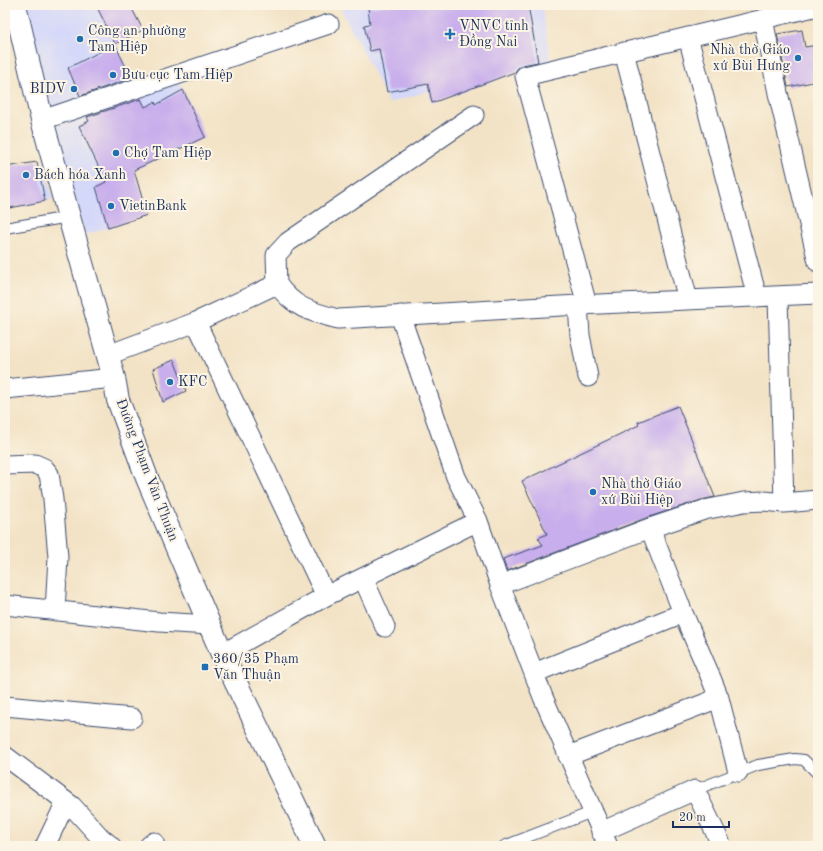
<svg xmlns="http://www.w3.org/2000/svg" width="823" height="851" font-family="'Old Standard TT',serif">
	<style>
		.built { fill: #d4d8f9 }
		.building { fill: #c8aeec }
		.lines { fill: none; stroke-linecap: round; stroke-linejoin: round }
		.lane-casing { stroke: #3b4a6e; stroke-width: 12 }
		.street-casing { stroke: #3b4a6e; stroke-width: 21 }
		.primary-casing { stroke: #3b4a6e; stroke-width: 24 }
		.lane { stroke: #fff; stroke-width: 10 }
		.street { stroke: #fff; stroke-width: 19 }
		.primary { stroke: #fff; stroke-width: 22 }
		.poi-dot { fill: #1f6fb2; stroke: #fcf5e5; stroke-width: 1.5 }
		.labels { text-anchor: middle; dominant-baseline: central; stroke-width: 4; stroke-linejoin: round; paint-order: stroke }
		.poi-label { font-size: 14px; fill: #1b2f5e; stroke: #fcf5e5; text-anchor: start }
		.street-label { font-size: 14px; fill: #1b2f5e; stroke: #fcf5e5 }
	</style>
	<rect width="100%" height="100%" fill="#fcf5e5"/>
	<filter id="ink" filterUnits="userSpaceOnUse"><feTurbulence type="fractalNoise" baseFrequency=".025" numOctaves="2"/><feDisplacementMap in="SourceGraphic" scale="8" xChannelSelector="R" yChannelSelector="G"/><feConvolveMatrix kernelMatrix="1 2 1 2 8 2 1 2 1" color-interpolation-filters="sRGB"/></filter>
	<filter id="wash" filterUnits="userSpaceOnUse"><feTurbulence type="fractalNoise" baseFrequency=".012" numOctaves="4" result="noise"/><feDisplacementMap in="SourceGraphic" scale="16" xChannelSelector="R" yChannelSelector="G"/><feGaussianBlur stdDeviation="0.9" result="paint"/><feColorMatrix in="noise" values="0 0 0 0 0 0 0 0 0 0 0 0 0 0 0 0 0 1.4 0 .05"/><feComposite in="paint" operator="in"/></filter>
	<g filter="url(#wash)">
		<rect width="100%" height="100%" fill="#f3e3c6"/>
		<!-- built -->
		<path class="built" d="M25,5H130L143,31L116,44L133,82L50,110Z
			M339,5H542L551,63L523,70L432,103L429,91L389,103Z
			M179,81L205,137L134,170L147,215L85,235L53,123Z
			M42,161L53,199L5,209V167Z"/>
		<g id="blocks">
			<!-- building -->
			<path class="building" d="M96,5H130L143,30L115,44Z
				M384,5H528L538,62L522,65L518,68L515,72L432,103L428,84L387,92L379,49L370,51L364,25L370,24L368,8Z
				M802,30L805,47L818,45V81L788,87L777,34Z
				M115,44L131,78L80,96L68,68Z
				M183,90L205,137L134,170L147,215L108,228L96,187L106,182L79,126L89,121L87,117L141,99L145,107L155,102L156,105Z
				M37,162L45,201L5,209V167Z
				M174,360L186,391L163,402L153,369Z
				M678,406L715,497L701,500L646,518L507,571L503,559L543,545L538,538L547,534L522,481L639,425L638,422Z"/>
		</g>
	</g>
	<g filter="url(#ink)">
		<use href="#blocks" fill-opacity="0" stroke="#3b4a6e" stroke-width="1"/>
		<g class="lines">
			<defs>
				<path id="lane" d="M5,228L69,217
					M695,790L758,765L795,759L804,760L818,774
					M504,846L592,812"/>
				<path id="street" d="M763,19L778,93L818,262
					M688,37L757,297
					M624,52L688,300
					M42,120L329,24
					M277,284C294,308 311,312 338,319L578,305L818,294
					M778,297L784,503
					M578,305L580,335L588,377
					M587,305L525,76L818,6
					M400,315L456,477L478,521L500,585L543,697L608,846
					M196,322L326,596
					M108,355L196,322L277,284L276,255L288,242L474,115
					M5,389L114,378
					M5,465L35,464L44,468L49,474L53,499L58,557L55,611
					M650,528L683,613L709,673L719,698L738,772
					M363,578L385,627
					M500,585L650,528L704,510L744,502L764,501L784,503L818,500
					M5,605L159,622L210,625
					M222,654L326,596L478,521
					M534,673L683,613
					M5,706L132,718
					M5,756L72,806L101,838L111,846
					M568,756L719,698
					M601,832L695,790L722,846
					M45,846L66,802
					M149,846L154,842"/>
				<path id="primary" d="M15,5L42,120L114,378L118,400L147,478L222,654L315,846"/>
			</defs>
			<!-- lane casing -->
			<use href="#lane" class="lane-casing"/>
			<!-- street casing -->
			<use href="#street" class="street-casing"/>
			<!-- primary casing -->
			<use href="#primary" class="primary-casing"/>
			<!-- lane -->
			<use href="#lane" class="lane"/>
			<!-- street -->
			<use href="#street" class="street"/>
			<!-- primary -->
			<use href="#primary" class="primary"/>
		</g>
	</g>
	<!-- markers -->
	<g class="poi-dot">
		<path d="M448 28h4v4h4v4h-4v4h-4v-4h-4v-4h4z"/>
		<circle cx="80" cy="39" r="4"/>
		<circle cx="798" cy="58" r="4"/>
		<circle cx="113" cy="75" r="4"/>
		<circle cx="74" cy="89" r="4"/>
		<circle cx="116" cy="153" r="4"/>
		<circle cx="26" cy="175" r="4"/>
		<circle cx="111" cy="206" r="4"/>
		<circle cx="170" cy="382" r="4"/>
		<circle cx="593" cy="492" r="4"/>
		<rect x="201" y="663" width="8" height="8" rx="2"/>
	</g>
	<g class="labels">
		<!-- poi labels -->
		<g class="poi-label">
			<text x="459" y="26">VNVC tỉnh<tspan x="459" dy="16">Đồng Nai</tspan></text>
			<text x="88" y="31">Công an phường<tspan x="88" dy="16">Tam Hiệp</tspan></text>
			<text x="790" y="50" text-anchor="end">Nhà thờ Giáo<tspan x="790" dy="16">xứ Bùi Hưng</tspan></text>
			<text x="121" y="75">Bưu cục Tam Hiệp</text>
			<text x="66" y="89" text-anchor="end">BIDV</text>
			<text x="124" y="153">Chợ Tam Hiệp</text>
			<text x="34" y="175">Bách hóa Xanh</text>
			<text x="119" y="206">VietinBank</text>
			<text x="178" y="382">KFC</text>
			<text x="601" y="484">Nhà thờ Giáo<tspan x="601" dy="16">xứ Bùi Hiệp</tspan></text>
			<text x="213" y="659">360/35 Phạm<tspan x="213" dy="16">Văn Thuận</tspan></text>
		</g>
		<!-- street labels -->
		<g class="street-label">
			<text transform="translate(147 470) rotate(69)">Đường Phạm Văn Thuận</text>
		</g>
	</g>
	<!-- margin -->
	<rect width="823" height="851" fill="none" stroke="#fcf5e5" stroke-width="20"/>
	<!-- scale -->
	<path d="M673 821v6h56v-6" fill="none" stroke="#1b2f5e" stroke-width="2"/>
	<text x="679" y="821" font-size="12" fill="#1b2f5e" stroke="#fcf5e5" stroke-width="3" paint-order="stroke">20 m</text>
</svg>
